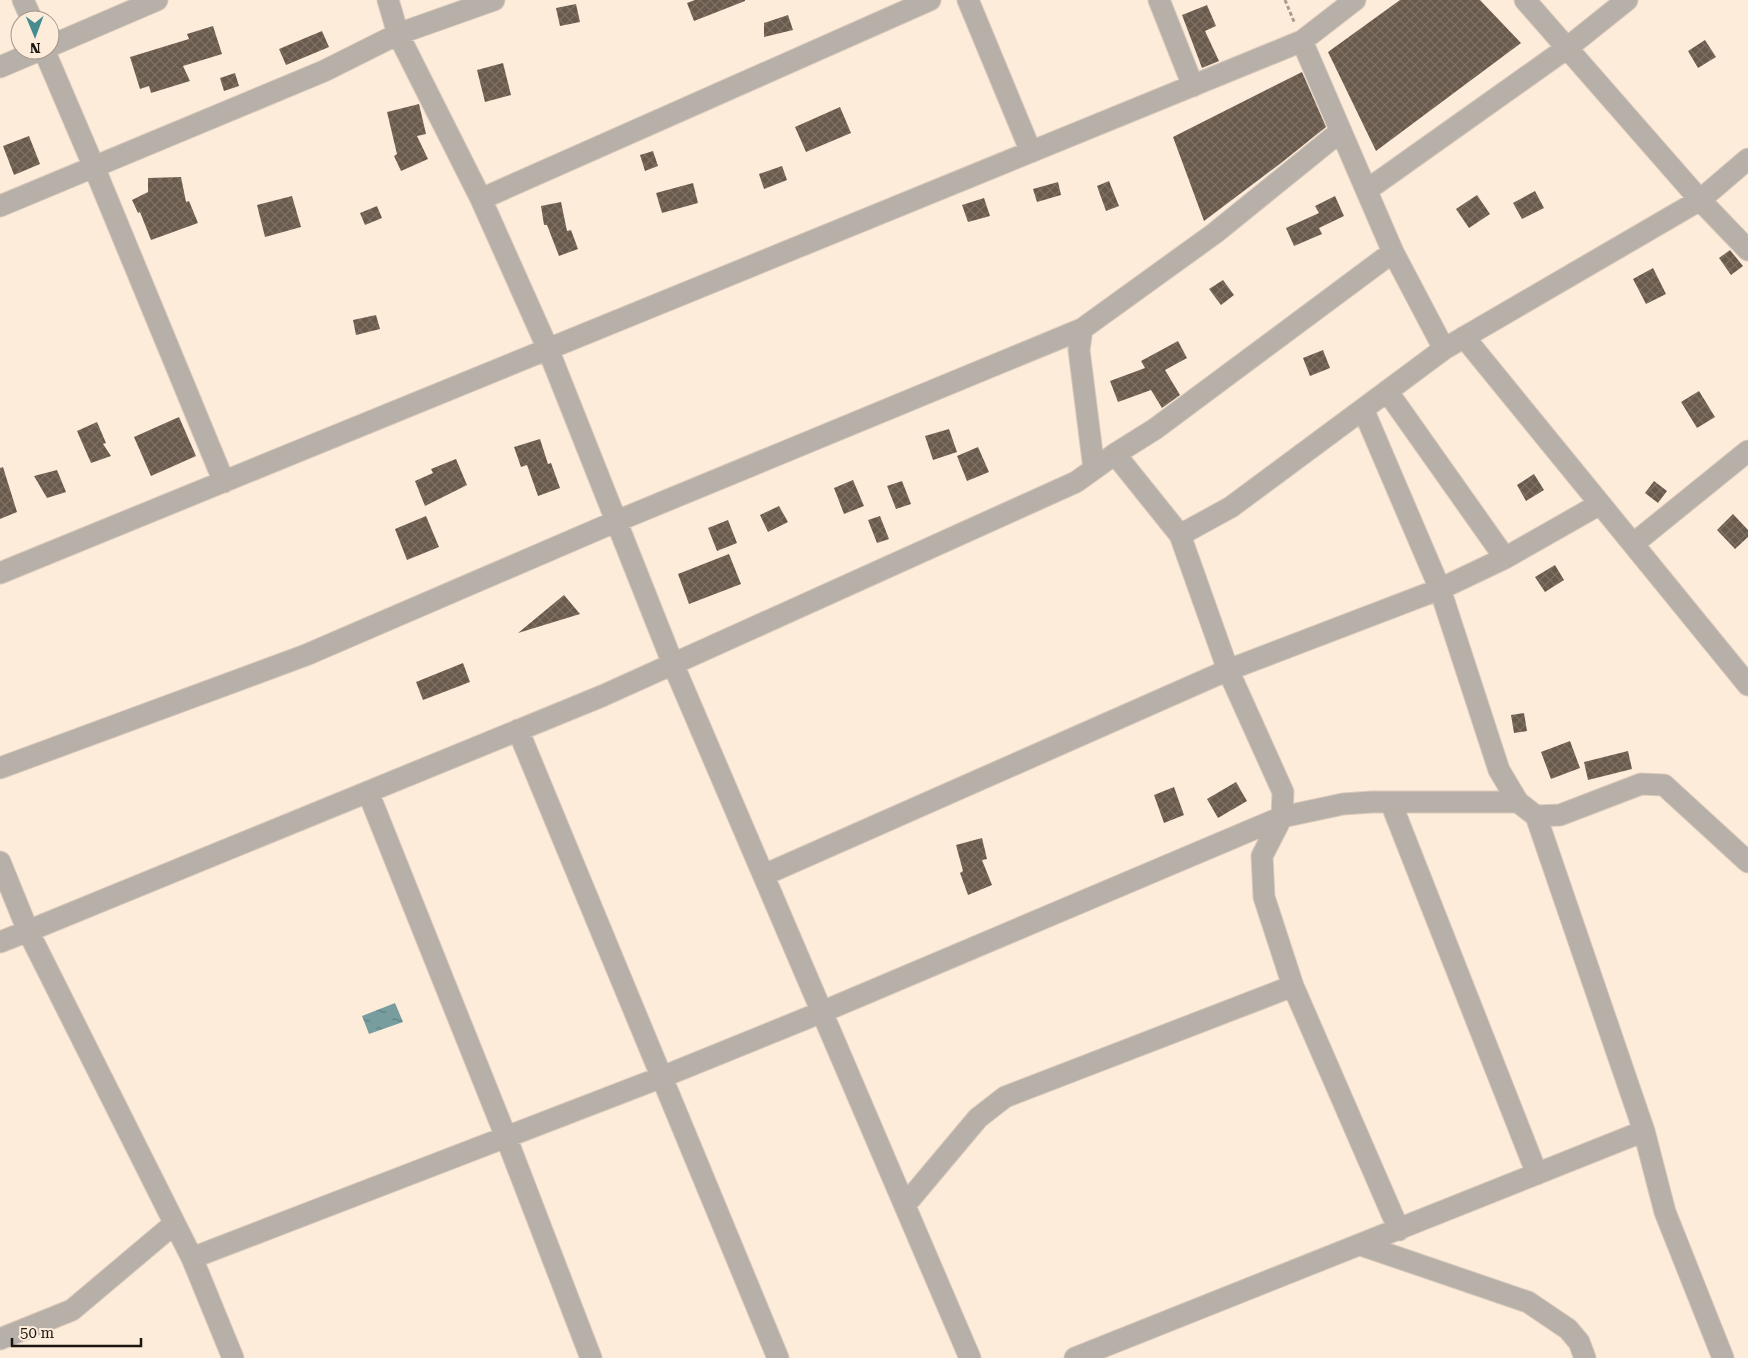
<svg xmlns="http://www.w3.org/2000/svg" width="1748" height="1358" font-family="'Roboto Serif',serif">
	<style>
		.water { fill: url(#water-ripples) }
		.building { fill: url(#building-cross-hatch) }
		.lines { fill: none; stroke-linecap: round; stroke-linejoin: round }
		.minor-casing { stroke: #dacabb; stroke-width: 23 }
		.path { stroke: #a99c8f; stroke-width: 3; stroke-dasharray: 4 2.5; stroke-linecap: butt }
		.minor { stroke: #b7b0a9; stroke-width: 21 }
	</style>
	<defs>
		<pattern id="water-ripples" width="26" height="14" patternUnits="userSpaceOnUse" patternTransform="scale(1.25)"><rect width="26" height="14" fill="#779d9f"/><path d="M2 4q2-2 4 0t4 0M15 11q2-2 4 0t4 0" fill="none" stroke="#617f80"/></pattern>
		<pattern id="building-cross-hatch" width="8" height="8" patternUnits="userSpaceOnUse" patternTransform="scale(1.25)"><rect width="8" height="8" fill="#695a4b"/><path d="M0 0l8 8M0 8l8-8" fill="none" stroke="#7e7266"/></pattern>
	</defs>
	<rect width="100%" height="100%" fill="#feecdb"/>
	<!-- water -->
	<path class="water" d="M395,1003L403,1022L369,1034L362,1016Z"/>
	<!-- building -->
	<path class="building" d="M695,0H745V1L694,21L687,3Z
		M1400,0H1480L1521,43L1376,151L1328,52Z
		M576,4L580,22L560,26L556,8Z
		M1207,5L1216,26L1205,31L1219,61L1202,68L1182,15Z
		M788,15L793,30L764,37V23Z
		M213,26L222,54L183,66L190,81L151,93L149,86L140,89L130,57L189,39L187,34Z
		M322,31L329,47L286,65L279,49Z
		M1705,40L1716,57L1698,68L1688,51Z
		M503,63L511,95L485,102L477,70Z
		M1302,72L1326,127L1281,163L1204,221L1173,137Z
		M235,73L239,86L224,91L220,78Z
		M419,104L426,134L417,136L428,159L401,171L394,156L397,154L387,112Z
		M840,107L851,133L806,152L795,127Z
		M29,136L40,164L14,175L3,146Z
		M653,151L658,166L645,171L640,155Z
		M782,166L787,180L764,189L759,174Z
		M181,177L186,202L189,201L198,223L151,240L140,212L138,213L132,200L148,192V178Z
		M1109,181L1119,206L1106,211L1097,186Z
		M1058,182L1061,195L1037,202L1033,189Z
		M693,183L698,203L662,213L656,193Z
		M1535,191L1544,208L1522,219L1513,203Z
		M1477,195L1490,214L1469,228L1456,209Z
		M292,196L301,227L265,237L257,205Z
		M1335,196L1344,216L1319,228L1322,234L1294,246L1286,228L1319,213L1315,206Z
		M984,198L990,216L968,222L962,205Z
		M561,202L567,231L571,230L578,249L559,256L547,225H544L541,206Z
		M377,206L382,218L365,225L360,213Z
		M1730,250L1743,266L1731,275L1719,258Z
		M1653,268L1666,294L1646,304L1633,279Z
		M1223,280L1234,295L1221,305L1209,289Z
		M376,315L380,329L356,335L353,320Z
		M1178,341L1187,358L1165,370L1180,395L1162,408L1151,390L1118,402L1110,381L1145,368L1141,361Z
		M1323,350L1330,368L1310,376L1303,358Z
		M1699,391L1715,417L1697,428L1681,402Z
		M179,417L196,456L151,476L134,437Z
		M97,422L106,443L103,444L111,456L91,463L77,431Z
		M949,429L957,452L933,460L925,436Z
		M540,439L548,464L551,463L560,488L538,496L527,465L521,467L514,447Z
		M978,447L989,472L967,481L957,456Z
		M456,459L467,485L425,506L415,481L433,473L431,469Z
		M3,467L17,512L0,519V468Z
		M57,470L66,492L47,498L34,476Z
		M1534,474L1544,490L1526,501L1517,485Z
		M853,480L864,506L844,514L834,488Z
		M902,481L911,504L896,509L887,486Z
		M1654,481L1667,491L1658,503L1645,493Z
		M779,506L788,522L768,532L760,515Z
		M1733,514L1748,530V537L1735,549L1717,530Z
		M426,516L439,547L407,560L395,529Z
		M880,516L889,539L877,543L868,520Z
		M728,520L737,543L717,551L708,528Z
		M729,554L741,584L689,604L678,574Z
		M1555,565L1564,580L1545,592L1535,577Z
		M564,595L580,614L518,633Z
		M463,663L470,682L423,700L416,682Z
		M1524,713L1527,731L1514,733L1511,715Z
		M1570,741L1580,768L1551,779L1541,752Z
		M1628,751L1632,769L1588,780L1584,762Z
		M1236,782L1247,801L1218,818L1207,799Z
		M1174,787L1184,815L1164,823L1154,795Z
		M982,838L987,859L982,860L992,885L968,895L960,873L963,871L956,845Z"/>
	<g class="lines">
		<defs>
			<path id="minor" d="M23,0L32,20
				M388,0L398,34L481,199L548,349L673,664L970,1358
				M968,0L1031,152
				M1159,0L1193,86
				M1525,0L1700,200L1748,250
				M1302,41L1393,252L1444,349
				M50,46L157,0
				M44,50L94,167L224,482
				M0,67L40,50
				M1367,190L1567,48L1627,0
				M481,199L930,0
				M0,206L324,71L398,34L494,0
				M1464,337L1748,685
				M1387,391L1505,558
				M1363,409L1440,589L1499,770L1518,802L1536,816L1560,815L1641,784L1664,785L1748,862
				M1115,454L1180,535L1228,670L1283,792L1282,817L1262,856L1264,897L1293,986L1399,1230
				M1094,469L1079,350L1082,329L1215,233L1341,131
				M1180,535L1231,507L1444,349L1700,200L1748,159
				M1633,544L1748,451
				M0,573L1302,41L1355,0
				M518,730L778,1358
				M0,768L306,655L617,521L1082,329
				M368,792L506,1137L591,1358
				M1391,803L1537,1174
				M1536,816L1644,1131L1665,1212L1723,1358
				M0,862L28,931L0,942
				M764,875L1228,670L1440,589L1505,558L1600,504
				M905,1205L978,1118L1005,1097L1293,986
				M1361,1245L1528,1302L1568,1329L1579,1342L1585,1358
				M192,1258L662,1077L822,1012L1282,817L1343,804L1372,802H1518
				M0,1339L72,1310L174,1224
				M233,1358L192,1258L28,931L602,696L1076,482L1115,454L1155,429L1393,252
				M1075,1358L1644,1131"/>
		</defs>
		<!-- minor casing -->
		<use href="#minor" class="minor-casing"/>
		<!-- path -->
		<path class="path" d="M1285,0L1295,24"/>
		<!-- minor -->
		<use href="#minor" class="minor"/>
	</g>
	<!-- north arrow -->
	<g transform="translate(35 35) rotate(179)"><circle r="24" fill="#feecdb" stroke="#a4968a"/>
	<path d="M0-4L9 19L0 12L-9 19Z" fill="#448c90"/>
	<text y="-8" font-size="14" font-weight="bold" text-anchor="middle" fill="#1c1610">N</text>
	</g>
	<!-- scale -->
	<path d="M12 1338v8h129v-8" fill="none" stroke="#1c1610" stroke-width="2.5"/>
	<text x="20" y="1338" font-size="15" fill="#1c1610" stroke="#feecdb" stroke-width="4" paint-order="stroke">50 m</text>
</svg>
